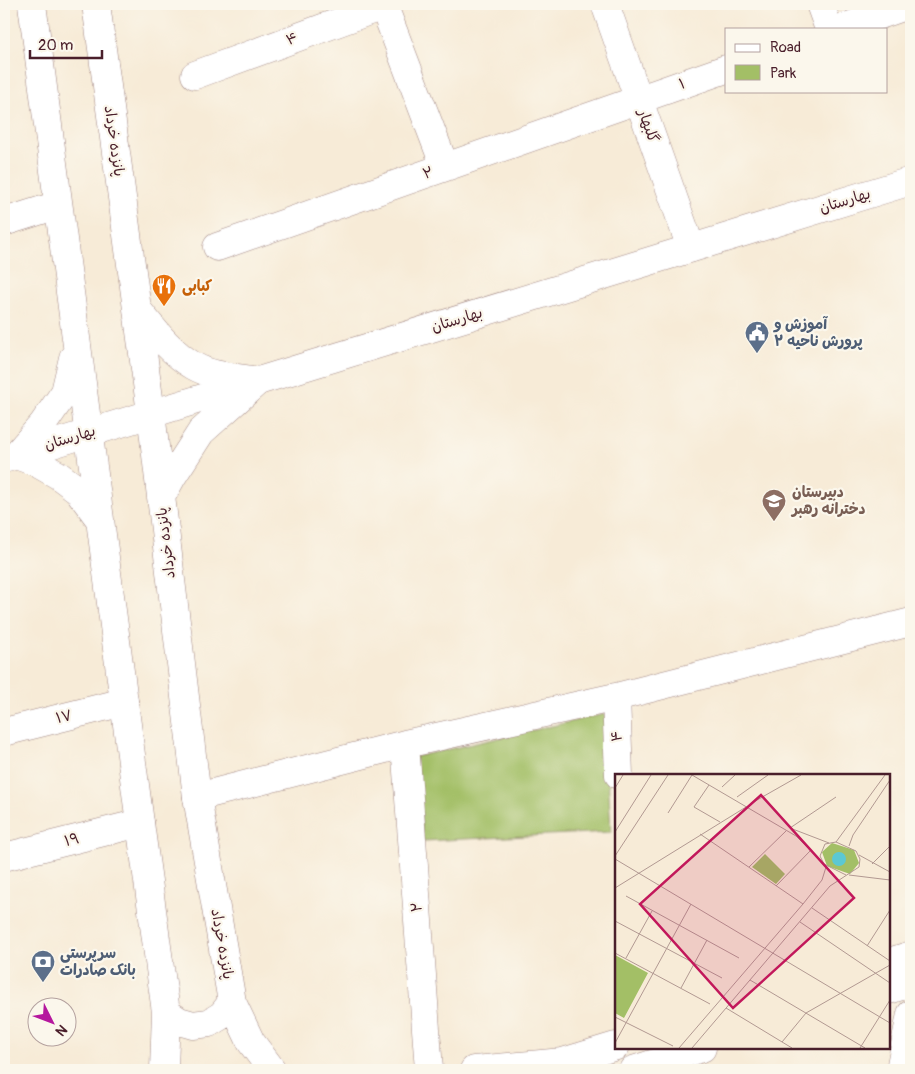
<svg xmlns="http://www.w3.org/2000/svg" width="915" height="1074" font-family="Pangolin,'Playpen Sans Arabic',sans-serif">
	<style>
		.green { fill: #a3bf66; stroke: #766f48 }
		.lines { fill: none; stroke-linecap: round; stroke-linejoin: round }
		.street-casing { stroke: #a08581; stroke-width: 29 }
		.secondary-casing { stroke: #a08581; stroke-width: 29 }
		.primary-casing { stroke: #a08581; stroke-width: 29 }
		.street { stroke: #fff; stroke-width: 28 }
		.secondary { stroke: #fff; stroke-width: 28 }
		.primary { stroke: #fff; stroke-width: 28 }
		.labels { text-anchor: middle; dominant-baseline: central; stroke-width: 4.5; stroke-linejoin: round; paint-order: stroke }
		.street-label { font-size: 15px; fill: #4a1f2b; stroke: #fbf7ec }
		.food-label { font-size: 15px; font-weight: bold; fill: #c56008; stroke: #fbf7ec; text-anchor: start }
		.service-label { font-size: 15px; font-weight: bold; fill: #4e5e75; stroke: #fbf7ec; text-anchor: start }
		.education-label { font-size: 15px; font-weight: bold; fill: #785e54; stroke: #fbf7ec; text-anchor: start }
		.inset-road { fill: none; stroke: #b29992; stroke-width: 1 }
		.view { fill: #c2185b; fill-opacity: 0.15; stroke: #c2185b; stroke-width: 2.5 }
		.inset-edge { fill: none; stroke: #4a1f2b; stroke-width: 2.5 }
	</style>
	<rect width="100%" height="100%" fill="#fbf7ec"/>
	<filter id="ink" filterUnits="userSpaceOnUse"><feTurbulence type="fractalNoise" baseFrequency=".02" numOctaves="2"/><feDisplacementMap in="SourceGraphic" scale="10" xChannelSelector="R" yChannelSelector="G"/><feConvolveMatrix kernelMatrix="1 2 1 2 8 2 1 2 1" color-interpolation-filters="sRGB"/></filter>
	<filter id="wash" filterUnits="userSpaceOnUse"><feTurbulence type="fractalNoise" baseFrequency=".0096" numOctaves="4" result="noise"/><feDisplacementMap in="SourceGraphic" scale="20" xChannelSelector="R" yChannelSelector="G"/><feGaussianBlur stdDeviation="1.12" result="paint"/><feColorMatrix in="noise" values="0 0 0 0 0 0 0 0 0 0 0 0 0 0 0 0 0 1.4 0 .05"/><feComposite in="paint" operator="in"/></filter>
	<g filter="url(#wash)">
		<rect width="100%" height="100%" fill="#f7ebd7"/>
		<!-- green -->
		<path class="green" d="M605,714L611,832L423,841L414,757Z"/>
	</g>
	<g filter="url(#ink)">
		<g class="lines">
			<defs>
				<path id="street" d="M383,4L445,167
					M605,4L691,248
					M820,4L829,29
					M840,29L911,4
					M195,75L388,4
					M4,222L58,205
					M217,247L726,69
					M616,697L619,775
					M4,732L124,702
					M405,744L429,1070
					M197,797L405,744L616,697L911,622
					M4,857L140,823"/>
				<path id="secondary" d="M7,458L911,181
					M889,962L911,955
					M889,990L911,983
					M474,1070L563,1062L616,1046
					M633,1070L702,1048
					M900,1070L911,1014"/>
				<path id="primary" d="M32,4L140,823L166,1012L164,1070
					M96,4L151,413L197,797L232,1002L251,1042L272,1070
					M137,309C154,330 171,353 194,366C213,377 237,377 258,381
					M73,358L65,392L43,424L16,455L35,462L58,475L78,490L98,517
					M161,497L172,477L201,432L258,381
					M166,1012L179,1021L193,1025L209,1023L222,1015L232,1002"/>
			</defs>
			<!-- street casing -->
			<use href="#street" class="street-casing"/>
			<!-- secondary casing -->
			<use href="#secondary" class="secondary-casing"/>
			<!-- primary casing -->
			<use href="#primary" class="primary-casing"/>
			<!-- street -->
			<use href="#street" class="street"/>
			<!-- secondary -->
			<use href="#secondary" class="secondary"/>
			<!-- primary -->
			<use href="#primary" class="primary"/>
		</g>
	</g>
	<!-- icons -->
	<defs>
		<symbol id="restaurant-pin" viewBox="-11 -11 22 30"><path d="M0 17L-7.5 6A9.5 9.5 0 1 1 7.5 6Z" fill="#e8710a" stroke="#fbf7ec"/><path d="M-5-6h1v4h1v-4h1v4h1v-4h1v5L-1.5 .5V6h-2V.5L-5-1ZM5-6V6H3V1.5H1.5Q1.5-4 5-6Z" fill="#fff"/></symbol>
		<symbol id="civic-pin" viewBox="-11 -11 22 30"><path d="M0 17L-7.5 6A9.5 9.5 0 1 1 7.5 6Z" fill="#5c6f8a" stroke="#fbf7ec"/><path d="M-.6-6.5H3V-4.5H.6V-3L4-1V1h2V6H-6V1h2V-1L-.6-3ZM-1.2 2.5V6h2.4V2.5Z" fill="#fff"/></symbol>
		<symbol id="school-pin" viewBox="-11 -11 22 30"><path d="M0 17L-7.5 6A9.5 9.5 0 1 1 7.5 6Z" fill="#8d6e63" stroke="#fbf7ec"/><path d="M0-5L7-2L0 1L-7-2ZM-4 1L0 2.5L4 1V4Q0 6-4 4Z" fill="#fff"/></symbol>
		<symbol id="bank-pin" viewBox="-11 -11 22 30"><path d="M0 17L-7.5 6A9.5 9.5 0 1 1 7.5 6Z" fill="#5c6f8a" stroke="#fbf7ec"/><path d="M-6-4H6V4H-6ZM0-2.3a2.3 2.3 0 1 0 0 4.6a2.3 2.3 0 1 0 0-4.6Z" fill="#fff"/></symbol>
	</defs>
	<g fill-rule="evenodd">
		<use href="#restaurant-pin" x="150" y="272" width="28" height="38"/>
		<use href="#civic-pin" x="743" y="319" width="28" height="38"/>
		<use href="#school-pin" x="760" y="487" width="28" height="38"/>
		<use href="#bank-pin" x="29" y="948" width="28" height="38"/>
	</g>
	<g class="labels">
		<!-- street labels -->
		<g class="street-label">
			<text transform="translate(292 39) rotate(-20)">۴</text>
			<text transform="translate(682 84) rotate(-19)">۱</text>
			<text transform="translate(648 126) rotate(71)">گلبهار</text>
			<text transform="translate(114 141) rotate(82)">پانزده خرداد</text>
			<text transform="translate(428 173) rotate(-19)">۲</text>
			<text transform="translate(845 201) rotate(-17)">بهارستان</text>
			<text transform="translate(457 320) rotate(-17)">بهارستان</text>
			<text transform="translate(70 438) rotate(-17)">بهارستان</text>
			<text transform="translate(166 543) rotate(-97)">پانزده خرداد</text>
			<text transform="translate(64 717) rotate(-14)">۱۷</text>
			<text transform="translate(617 736) rotate(-93)">۴</text>
			<text transform="translate(72 840) rotate(-14)">۱۹</text>
			<text transform="translate(417 907) rotate(-94)">۲</text>
			<text transform="translate(222 944) rotate(80)">پانزده خرداد</text>
		</g>
		<!-- food labels -->
		<g class="food-label">
			<text x="182" y="286">کبابی</text>
		</g>
		<!-- service labels -->
		<g class="service-label">
			<text x="774" y="324">آموزش و<tspan x="774" dy="17">پرورش ناحیه ۲</tspan></text>
			<text x="60" y="953">سرپرستی<tspan x="60" dy="17">بانک صادرات</tspan></text>
		</g>
		<!-- education labels -->
		<g class="education-label">
			<text x="792" y="492">دبیرستان<tspan x="792" dy="17">دخترانه رهبر</tspan></text>
		</g>
	</g>
	<!-- overview -->
	<g transform="translate(615 774)">
		<rect width="275" height="275" fill="#f7ebd7"/>
		<path d="M217,69L239,76L244,89L235,100L212,92L207,78ZM150,80L170,100L161,110L137,93ZM0,181L33,199L9,244L0,239Z" fill="#a3bf66"/>
		<path d="M217 85a7 7 0 1 1 14 0a7 7 0 1 1-14 0Z" fill="#5cc8d3"/>
		<path class="inset-road" d="M77,1L181,62L206,87M94,11L79,33L105,48M107,13L120,1M0,14L8,1M122,23L153,1M135,30L186,1M53,39L77,1M175,54L221,23M175,54L214,69M0,58L36,1M85,60L188,130M221,68L270,1M234,72L238,61L275,6M244,81L275,98M0,82L53,1M0,85L275,249M257,90L275,72M134,93L171,57M234,101L275,106M161,112L196,76M0,114L131,33M11,122L124,184M197,134L275,187M0,147L107,204M185,148L275,209M252,172L275,136M0,179L95,230M11,184L37,137M135,206L250,274M66,214L92,166M111,234L177,274M0,243L58,272M167,268L191,239L275,191M0,269L76,130M64,274L188,130L207,106L211,93M77,274L215,112L244,93L245,85L241,77L221,68L210,70L205,82L209,90L231,101M245,274L275,226"/>
		<path class="view" d="M146,21L239,124L118,234L25,130Z"/>
		<rect width="275" height="275" class="inset-edge"/>
	</g>
	<!-- margin -->
	<rect width="915" height="1074" fill="none" stroke="#fbf7ec" stroke-width="20"/>
	<!-- legend -->
	<rect x="725" y="28" width="162" height="65" fill="#fbf7ec" stroke="#b4a19f"/>
	<rect x="735" y="44" width="25" height="8" fill="#ffffff" stroke="#b4a19f"/>
	<text x="770" y="52" font-size="15" fill="#4a1f2b">Road</text>
	<rect x="735" y="65" width="25" height="15" fill="#a3bf66" stroke="#b4a19f"/>
	<text x="770" y="78" font-size="15" fill="#4a1f2b">Park</text>
	<!-- north arrow -->
	<g transform="translate(52 1022) rotate(132)"><circle r="24" fill="#fbf7ec" stroke="#b4a19f"/>
	<path d="M0-4L9 19L0 12L-9 19Z" fill="#b5179e"/>
	<text y="-8" font-size="14" font-weight="bold" text-anchor="middle" fill="#4a1f2b">N</text>
	</g>
	<!-- scale -->
	<path d="M30 50v8h72v-8" fill="none" stroke="#4a1f2b" stroke-width="2.5"/>
	<text x="38" y="50" font-size="15" fill="#4a1f2b" stroke="#fbf7ec" stroke-width="4" paint-order="stroke">20 m</text>
</svg>
